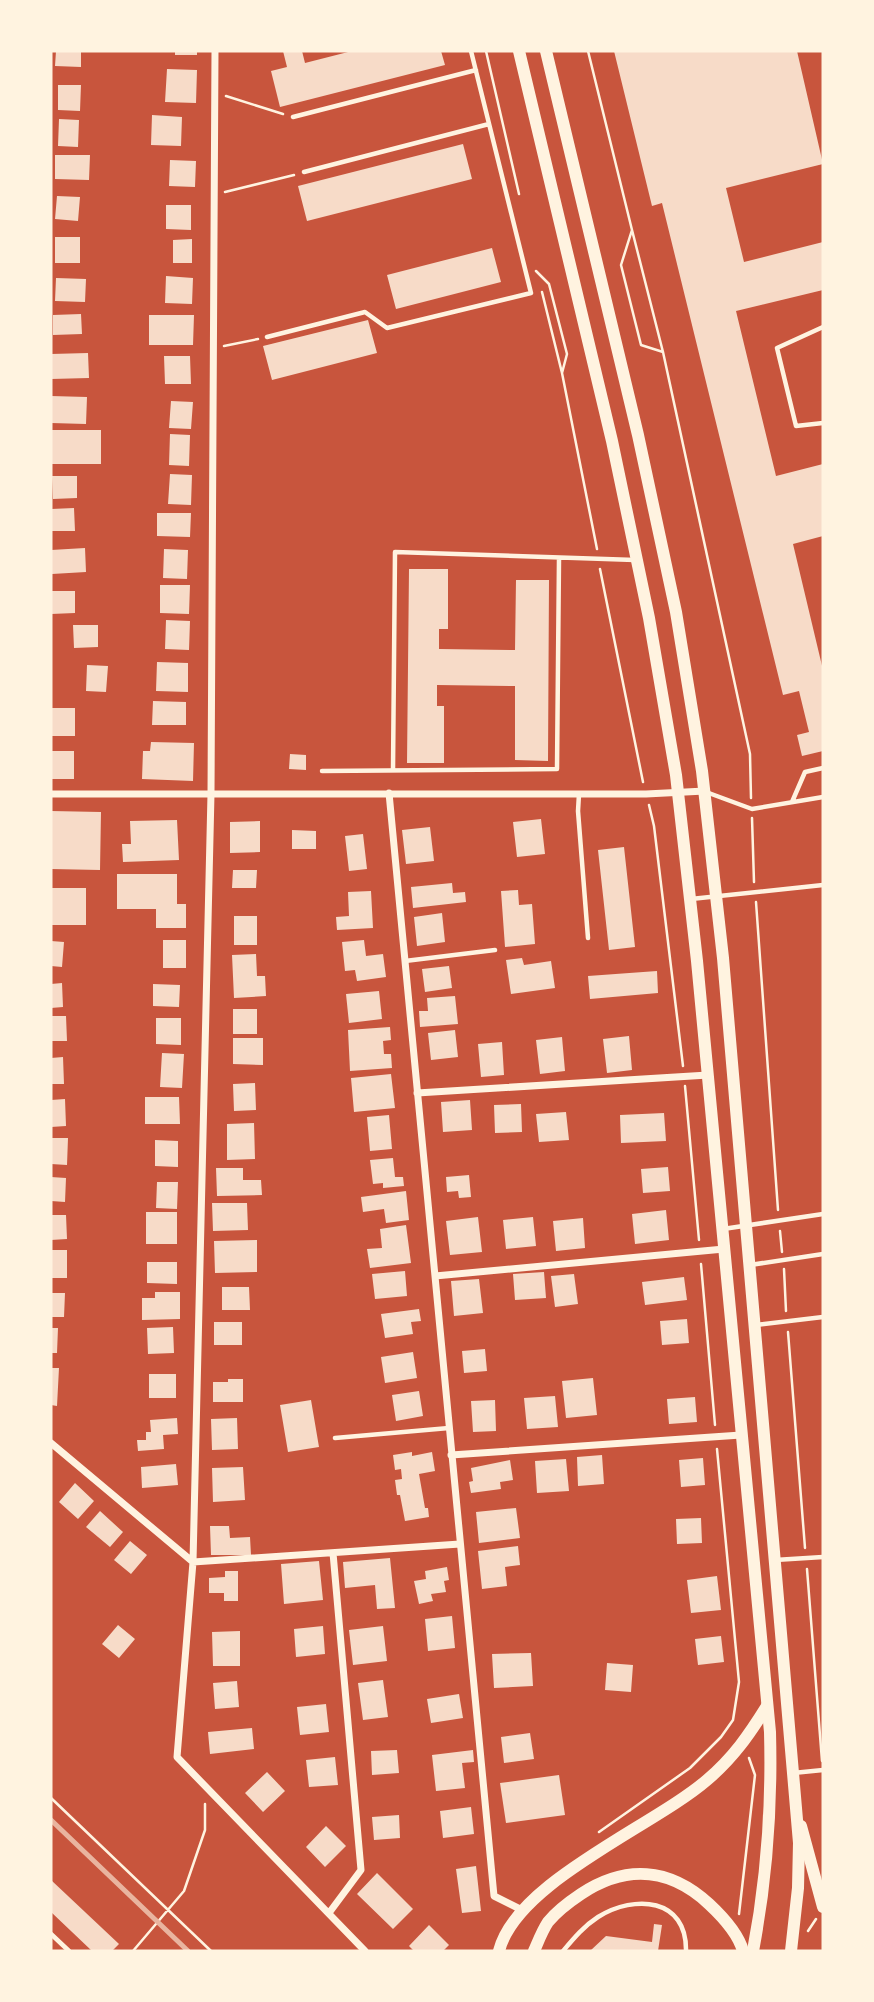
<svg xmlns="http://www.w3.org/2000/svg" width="874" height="2002" font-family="'Source Sans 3',sans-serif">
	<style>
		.building { fill: #f7dbc8 }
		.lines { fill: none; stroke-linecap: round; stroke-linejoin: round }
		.path { stroke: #fff3e0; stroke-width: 2.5 }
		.service { stroke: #fff3e0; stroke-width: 4.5 }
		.minor { stroke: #fff3e0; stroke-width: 7 }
		.secondary { stroke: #fff3e0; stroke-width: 12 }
		.primary { stroke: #fff3e0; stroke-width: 12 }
		.rail { stroke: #e9b49f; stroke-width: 5 }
	</style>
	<rect width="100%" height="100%" fill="#c8553d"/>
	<!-- building -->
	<path class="building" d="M56,51H81V67L55,66Z
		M175,51H197V55H175Z
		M283,51H302L305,63L352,51H441L445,65L280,107L271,71L287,67Z
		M614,51H797L823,164L726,188L744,262L823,242V290L736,311L776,476L823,464V536L793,544L823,670V751L802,756L797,735L809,732L799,691L783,695L662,203L652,206Z
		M167,69L197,70L196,103L165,102Z
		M58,85H81L80,111L58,110Z
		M152,115L182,117L181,146L151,145Z
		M59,119L79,120L78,147L58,146Z
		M463,144L472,179L307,221L298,186Z
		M55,155H90L89,180L55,179Z
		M170,160L196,161L195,187L169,186Z
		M57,196L80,197L78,221L55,219Z
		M166,205H191V230L166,229Z
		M55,237H80V263H55Z
		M192,239V263H173V240Z
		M492,248L501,282L396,309L387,275Z
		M166,276L193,278L192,304L165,303Z
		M56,278L86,279L85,302L55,301Z
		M81,314L82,334L53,335V315Z
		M149,315H194L193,345H149Z
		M368,320L377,353L272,380L263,346Z
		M88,353L89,378L51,379V354Z
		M164,356H190L191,384H165Z
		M51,396L87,397L86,424L51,423Z
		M171,401L193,402L191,429L169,428Z
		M52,430H101V464H51Z
		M170,434L190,435L189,466L169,465Z
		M170,474L192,475L191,505L168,504Z
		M52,476H77V498L53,499Z
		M74,508L75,531H51V509Z
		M157,513H191L190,537L157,536Z
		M85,548L86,572L52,574L51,550Z
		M164,549L188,550L187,579L163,578Z
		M409,569H448V629H439V649L515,650L516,580H549L548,761L515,760V686L437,685V706H444V763H407Z
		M160,585H190L189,614L160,613Z
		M51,591H75V613L51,614Z
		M166,620L190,621L189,650L165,649Z
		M73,625H98V647L74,648Z
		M157,662L188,663V692L156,691Z
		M87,665L108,666L106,692L86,691Z
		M153,701L186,702V725H152Z
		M51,708H75V736H51Z
		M151,742L194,743L193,781L142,779L143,751H150Z
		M51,751H74V779H51Z
		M290,754L306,755V770L289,769Z
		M51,811L101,812L100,870L51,869Z
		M541,819L545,854L517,857L513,822Z
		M177,820L179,860L123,862L122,844H131L130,821Z
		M260,821V852L230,853V822Z
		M430,827L434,861L406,864L402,830Z
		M292,830L316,831V849H292Z
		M363,834L367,869L349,871L345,836Z
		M624,847L635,947L609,950L598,850Z
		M233,870H257L256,888H232Z
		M117,874H177V904H186V928H156V909H117Z
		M452,883L453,893L465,892L466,902L413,908L411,887Z
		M51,888H86V925H51Z
		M518,890L519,905L532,904L535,944L505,947L501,891Z
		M371,891L373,928L337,930L336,917L349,916L348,892Z
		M442,913L445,942L417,946L414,917Z
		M234,916H257V945H234Z
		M163,940H186V968H163Z
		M364,940L366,956L383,954L386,977L357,981L355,970L345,971L342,942Z
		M51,941L64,942L62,967L51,966Z
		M256,954L257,976H265L266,996L234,998L232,955Z
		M522,958L524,965L551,961L555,988L511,994L506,960Z
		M449,966L452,988L425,992L422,969Z
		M657,971L658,993L590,999L588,976Z
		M62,983L63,1007L51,1008V984Z
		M153,984L180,985L179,1007L153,1006Z
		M379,991L382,1019L349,1023L346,994Z
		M455,996L458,1024L420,1027L419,1011H428L427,998Z
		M233,1009H257V1034H233Z
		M51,1016H66L67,1041H51Z
		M156,1018H181V1045L156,1044Z
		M390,1027L391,1040L383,1041L384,1054H391L392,1068L350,1071L348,1030Z
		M455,1030L458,1057L431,1060L428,1033Z
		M629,1036L632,1070L607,1073L603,1039Z
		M562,1037L565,1071L540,1074L536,1040Z
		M233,1038H263V1065L233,1064Z
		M502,1042L504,1075L481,1077L478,1044Z
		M162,1053L184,1054L182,1088L160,1087Z
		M63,1057L64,1084H51V1058Z
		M391,1074L395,1108L354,1112L351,1078Z
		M255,1083L256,1110L234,1111L233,1084Z
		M145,1097H179L180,1124H145Z
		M65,1099L66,1126L51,1127V1100Z
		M470,1100L472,1130L443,1132L441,1102Z
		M521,1104L522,1132L495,1133L494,1105Z
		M566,1112L569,1140L539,1142L536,1114Z
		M664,1113L666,1141L621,1143L620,1115Z
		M389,1115L392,1149L370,1151L367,1117Z
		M254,1123L255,1159L227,1160V1124Z
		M51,1138H68L67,1165L51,1164Z
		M155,1140L178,1141V1167L155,1166Z
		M393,1158L395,1177H403L404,1186L383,1188V1183L373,1184L370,1160Z
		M668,1167L670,1191L643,1193L641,1169Z
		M216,1168H243V1180H261L262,1195L217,1196Z
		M469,1175L471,1197L459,1198L458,1191L447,1192L446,1177Z
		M51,1177L66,1178L65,1202L51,1201Z
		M157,1182H178L177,1209L156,1208Z
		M406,1191L409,1220L386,1223L384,1209L363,1212L361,1197Z
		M212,1203H247L248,1230L213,1231Z
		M666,1210L669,1240L635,1244L632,1214Z
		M146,1212H177V1244H146Z
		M51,1215H66L67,1239L51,1240Z
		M478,1217L482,1252L450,1255L446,1221Z
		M533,1217L536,1246L506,1249L503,1220Z
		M583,1218L585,1248L556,1251L553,1221Z
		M406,1225L411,1263L370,1268L367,1249L382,1248L380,1229Z
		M257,1240V1272L215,1273L214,1241Z
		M51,1250H67V1278H51Z
		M147,1262H177V1284L147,1283Z
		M405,1271L407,1296L375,1299L372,1274Z
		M544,1272L546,1298L515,1300L513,1274Z
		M574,1274L578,1304L555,1307L551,1276Z
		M684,1277L687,1300L645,1305L642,1282Z
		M479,1279L483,1313L454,1316L451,1281Z
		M222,1287H249L250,1310H222Z
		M155,1292H180V1319L142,1320V1298H155Z
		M51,1293H65L64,1317H51Z
		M419,1309L421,1321L411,1322L413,1334L385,1338L381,1314Z
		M687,1319L689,1343L662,1345L660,1321Z
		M214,1322H242V1345H214Z
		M173,1327L174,1353L148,1354L147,1328Z
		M51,1328H58L57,1353H51Z
		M485,1349L487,1371L464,1373L462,1351Z
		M413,1352L417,1378L385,1383L381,1357Z
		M51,1368H59L57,1406L51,1405Z
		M149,1374H176V1398H149Z
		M593,1378L597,1415L566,1418L562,1381Z
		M228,1379H243V1402H213V1382H228Z
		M419,1391L423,1416L396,1421L392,1395Z
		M555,1396L558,1427L527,1429L524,1398Z
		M695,1397L697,1422L669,1424L667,1399Z
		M311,1400L319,1447L288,1452L280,1405Z
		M495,1400L496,1431L473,1432L471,1401Z
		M177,1418L178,1434L163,1435L164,1449L138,1451L137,1440H146V1432H151L150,1420Z
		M237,1418L238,1449L212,1450L211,1419Z
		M412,1452V1456L432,1452L435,1471L419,1474L425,1508H428L429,1517L405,1521L400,1495H397L395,1480L402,1479L401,1469L395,1470L393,1455Z
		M602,1455L604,1484L578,1486L577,1457Z
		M703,1458L705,1485L681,1487L679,1460Z
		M566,1459L569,1491L537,1493L535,1461Z
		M510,1460L513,1480L500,1482L501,1489L471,1493L469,1482L473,1481L471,1468Z
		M176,1464L178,1485L142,1488L141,1467Z
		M243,1467L245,1500L213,1502L212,1468Z
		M75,1483L94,1501L78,1519L59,1502Z
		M516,1508L520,1538L479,1543L476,1512Z
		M100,1511L123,1532L110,1547L86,1527Z
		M701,1518L702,1543L677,1544L676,1519Z
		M210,1526H229L230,1538L250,1537L251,1555H211Z
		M130,1541L147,1555L131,1574L114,1560Z
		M518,1546L520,1565L505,1567L507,1586L482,1589L478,1551Z
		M390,1558L395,1608L377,1609L375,1585L345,1588L343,1562Z
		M319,1561L323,1600L284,1604L281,1564Z
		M447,1567L449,1580L444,1581L446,1592L431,1594L433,1601L419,1604L414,1581L426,1579L425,1571Z
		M225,1571H238V1601H224V1593H209V1578L225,1577Z
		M717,1576L721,1610L691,1613L687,1580Z
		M452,1616L455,1648L428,1651L425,1619Z
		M118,1625L135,1639L119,1658L102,1644Z
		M323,1626L325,1654L296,1657L294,1629Z
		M383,1626L387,1661L353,1665L349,1630Z
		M240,1631V1666H213L212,1632Z
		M721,1636L724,1662L698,1665L695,1639Z
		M531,1653L533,1686L494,1688L492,1654Z
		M607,1663L633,1665L631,1692L605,1690Z
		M383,1680L388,1717L363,1720L358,1683Z
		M237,1681L239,1707L215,1709L213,1683Z
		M459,1694L463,1718L431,1723L427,1699Z
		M326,1704L329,1732L300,1735L297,1707Z
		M252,1728L254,1749L210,1754L208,1732Z
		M530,1733L534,1759L504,1763L501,1737Z
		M397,1750L399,1773L372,1775L371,1751Z
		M473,1750L474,1762L462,1763L465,1788L436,1791L432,1755Z
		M335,1757L338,1785L309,1787L306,1760Z
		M267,1772L285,1791L263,1812L245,1793Z
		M559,1775L565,1815L506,1823L500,1783Z
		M471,1807L474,1834L443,1838L440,1811Z
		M399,1815L400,1838L374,1840L372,1817Z
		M326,1826L346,1846L325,1867L306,1847Z
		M476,1866L481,1911L462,1913L456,1869Z
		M377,1873L413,1909L393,1929L357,1894Z
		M51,1880L119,1944L112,1951H92L51,1912Z
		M654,1924L662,1925L658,1951H590L606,1936L652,1942Z
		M429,1925L449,1945L443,1951H414L409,1946Z"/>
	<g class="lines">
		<!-- path -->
		<path class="path" d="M486,51L519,194
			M588,51L632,230
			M226,96L283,114
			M225,192L294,175
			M536,271L549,284L567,354L562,373L542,292
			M224,346L258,339
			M663,352L641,345L621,265L632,230L663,352L750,754L751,798
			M562,373L597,549
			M600,569L643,782
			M649,805L654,826L683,1066
			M752,818L754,882
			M756,902L778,1210
			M685,1086L699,1240
			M780,1231L782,1252
			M701,1264L715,1425
			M784,1269L786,1311
			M788,1332L805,1548
			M807,1569L822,1761
			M51,1798L211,1951
			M599,1832L690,1768L721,1737L733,1720L739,1682L717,1449
			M739,1914L755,1775L749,1758
			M808,1931L816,1919
			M133,1951L184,1891L205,1830V1804"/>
		<!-- service -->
		<path class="service" d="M293,117L476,70
			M304,172L489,124
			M823,327L777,348L796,426L823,423
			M267,337L365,312L387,328L531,293L471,51
			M393,770L395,552L635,560
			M322,771L557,769L559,559
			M706,792L752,809L823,797
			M579,794L578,811L588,938
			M792,802L805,772L823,768
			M691,899L823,885
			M405,961L495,950
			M723,1229L823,1214
			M750,1265L823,1254
			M756,1325L823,1317
			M335,1438L449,1428
			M775,1560L823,1557
			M793,1773L823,1770
			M51,1934L69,1951
			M563,1951C574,1938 584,1926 598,1917C635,1894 687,1898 686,1951"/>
		<!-- minor -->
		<path class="minor" d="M215,51L211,794L193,1562L177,1757L365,1951
			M389,793L494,1896L522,1910
			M51,794H646L705,791
			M417,1093L708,1075
			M435,1276L724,1249
			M51,1443L193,1562L460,1544
			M451,1455L741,1435
			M329,1913L361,1870L333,1553"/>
		<!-- secondary -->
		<path class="secondary" d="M801,1826L823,1907
			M499,1951C516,1882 654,1826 707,1780C733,1758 749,1735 767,1706
			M534,1951C538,1942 542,1931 548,1922C557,1911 569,1902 581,1894C625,1865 669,1867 709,1904C723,1917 738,1933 743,1951"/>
		<!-- primary -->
		<path class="primary" d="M519,51L612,441L649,618L676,775L697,961L770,1732C772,1806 767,1878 753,1951
			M546,51L638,435L676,612L702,771L723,958L799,1843L798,1888L791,1951"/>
		<!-- rail -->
		<path class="rail" d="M51,1820L188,1951"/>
	</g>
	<!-- border -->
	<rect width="874" height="2002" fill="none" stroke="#fff3e0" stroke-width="105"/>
</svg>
